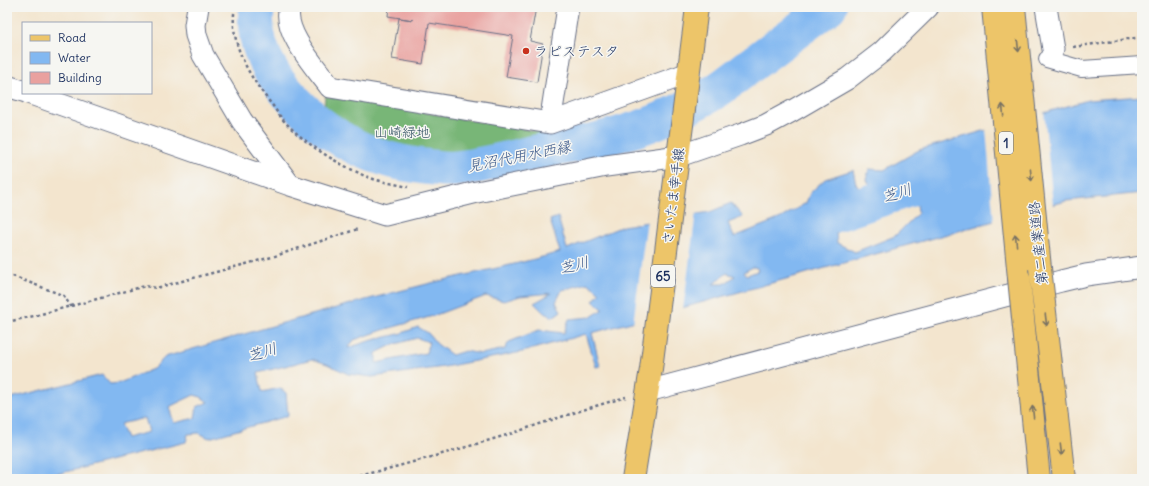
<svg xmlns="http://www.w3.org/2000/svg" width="1149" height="486" font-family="Delius,'Klee One',sans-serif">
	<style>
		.forest { fill: #78b677; stroke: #4a726a }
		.water { fill: #82b8f1; stroke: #4e74a8; fill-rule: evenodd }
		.pier { fill: #f3e5ce }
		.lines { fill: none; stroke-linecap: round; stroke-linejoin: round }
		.river { stroke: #82b8f1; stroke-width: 36 }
		.building { fill: #e9a19f }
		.pedestrian-casing { stroke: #676f85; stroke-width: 18 }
		.minor-casing { stroke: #676f85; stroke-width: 23 }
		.primary-casing { stroke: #676f85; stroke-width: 24 }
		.path { stroke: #676f85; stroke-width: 2.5; stroke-dasharray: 3 3; stroke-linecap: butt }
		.pedestrian { stroke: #fff; stroke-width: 16 }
		.minor { stroke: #fff; stroke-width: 21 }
		.primary { stroke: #edc569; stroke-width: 22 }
		.primary-bridge-casing { stroke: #676f85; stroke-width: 24; stroke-linecap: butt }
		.primary-bridge { stroke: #edc569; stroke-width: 22 }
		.oneway { stroke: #797263 }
		.poi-dot { fill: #c8321e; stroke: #f6f6f2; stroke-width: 1.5 }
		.labels { text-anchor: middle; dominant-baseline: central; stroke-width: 3; stroke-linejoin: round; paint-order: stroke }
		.shield { fill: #f6f6f2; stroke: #5d6b8a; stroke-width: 1 }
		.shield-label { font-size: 13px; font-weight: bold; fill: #1b2f5e }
		.poi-label { font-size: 14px; fill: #1b2f5e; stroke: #f6f6f2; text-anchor: start }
		.park-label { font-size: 14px; fill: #3a5869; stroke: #f6f6f2 }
		.street-label { font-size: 14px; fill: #1b2f5e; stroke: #f6f6f2 }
		.water-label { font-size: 15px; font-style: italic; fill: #3a588a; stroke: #f6f6f2 }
	</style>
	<rect width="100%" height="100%" fill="#f6f6f2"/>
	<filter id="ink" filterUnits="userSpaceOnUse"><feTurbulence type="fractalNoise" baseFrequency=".025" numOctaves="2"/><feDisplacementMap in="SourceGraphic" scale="8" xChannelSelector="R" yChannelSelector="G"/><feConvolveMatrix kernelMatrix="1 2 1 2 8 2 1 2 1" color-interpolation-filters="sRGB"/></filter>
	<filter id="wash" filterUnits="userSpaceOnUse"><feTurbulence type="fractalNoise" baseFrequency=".012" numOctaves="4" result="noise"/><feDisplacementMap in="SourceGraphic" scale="16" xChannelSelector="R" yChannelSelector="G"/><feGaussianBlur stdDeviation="0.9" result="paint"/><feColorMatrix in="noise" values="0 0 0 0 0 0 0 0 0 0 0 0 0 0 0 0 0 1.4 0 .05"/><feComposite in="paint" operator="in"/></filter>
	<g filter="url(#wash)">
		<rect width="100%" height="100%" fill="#f3e5ce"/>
		<!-- forest -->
		<path class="forest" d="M325,96L548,133V140L478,154L440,158L396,154L363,141L323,116Z"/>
		<!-- water -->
		<path class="water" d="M1142,96V193L1066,201L592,333L600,366L596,367L586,334L522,352L444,367L372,377L348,374L327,364L312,359L258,373L262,392L280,388L286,393L288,416L209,438L199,433L188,434L186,442L37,479H7V399L102,375L110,384L119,383L153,369L165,357C252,332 339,306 427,284C472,273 516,265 560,252L550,220L558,217L567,249L623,226L710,212L731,203L743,217L728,223L734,237L781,218L806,203L810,193L825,179L853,170L856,184L862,193L876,190L866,180L869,169L884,170L919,150L1088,100ZM895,188L902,199L917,202L918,213L895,236L855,252L837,243L836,232L841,220ZM753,267L757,268L758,271L747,275L744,272ZM727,273L735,276L724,284H713ZM588,283L600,293L593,301L603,309L591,317L569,319L564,333L539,330L509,342L505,349L481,354L465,351L452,355L437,344L428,333L418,327L399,334L369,341L348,348L354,340L383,330L433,316L486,296L504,301L520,296L552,293L534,303L544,313L553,317L561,311L556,302L562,290ZM417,338L429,342L426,353L376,363V353L392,345ZM194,395L201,397L208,402L197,407L195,418L174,423L169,407ZM145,418L149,432L126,438L120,424Z"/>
		<!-- pier -->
		<path class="pier" d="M1044,111L1053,206L994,223L986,129Z
			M696,212L683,310L633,324L647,220Z"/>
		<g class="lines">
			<!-- river -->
			<path class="river" d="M257,7C250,49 276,84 305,111C337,142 375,160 420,166C430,167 441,169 451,169C484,167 516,156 548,150C575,145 603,140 630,131C659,123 687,108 713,93C728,84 741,72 755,62C780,43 804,26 829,7
				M827,217L945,177"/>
		</g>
		<g id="blocks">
			<!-- building -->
			<path class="building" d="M389,7H536L530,41L543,44L537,82L506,77L513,36L429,23L423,64L392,59L399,18L413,20L388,16Z"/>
		</g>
	</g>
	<g filter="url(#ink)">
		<use href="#blocks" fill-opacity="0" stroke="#676f85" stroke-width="1"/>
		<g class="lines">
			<defs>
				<path id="pedestrian" d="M1047,59L1082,69L1142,65"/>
				<path id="minor" d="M198,7L195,25L196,35L203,55L242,121L290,185
					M290,7C281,30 317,69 330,87L550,123L689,73
					M1046,7L1053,49
					M7,86L23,91
					M28,93L290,185L385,215L477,192L606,166L679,156L740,135L766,125L792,111L847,79L882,52L928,7
					M550,123L568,7
					M648,391L1061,281L1086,275L1142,267"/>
				<path id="primary" d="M993,7L1019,278
					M1014,7L1040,268
					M633,479L651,369L697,7"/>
			</defs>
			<!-- pedestrian casing -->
			<use href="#pedestrian" class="pedestrian-casing"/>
			<!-- minor casing -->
			<use href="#minor" class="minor-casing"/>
			<!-- primary casing -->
			<use href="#primary" class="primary-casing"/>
			<!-- path -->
			<path class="path" d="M235,7C228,44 251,79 273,106C277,112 281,118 286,123C306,144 333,161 359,173C373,181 392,183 408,187
				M1073,47L1142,37
				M7,274L57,293L64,296L71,307
				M7,322L34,316L145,286L156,288L272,257L358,229
				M348,479C404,465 458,450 513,433C551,420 588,408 626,397"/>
			<!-- pedestrian -->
			<use href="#pedestrian" class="pedestrian"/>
			<!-- minor -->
			<use href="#minor" class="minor"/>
			<!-- primary -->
			<use href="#primary" class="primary"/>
			<defs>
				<path id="primary-bridge" d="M1040,268L1064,479
					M1019,278L1039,479"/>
			</defs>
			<!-- primary-bridge casing -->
			<use href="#primary-bridge" class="primary-bridge-casing"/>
			<!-- primary-bridge -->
			<use href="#primary-bridge" class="primary-bridge"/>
		</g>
		<!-- one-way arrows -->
		<defs><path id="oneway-shaft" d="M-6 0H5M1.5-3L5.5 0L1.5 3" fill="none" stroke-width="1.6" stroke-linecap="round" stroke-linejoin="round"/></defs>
		<g class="oneway">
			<use href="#oneway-shaft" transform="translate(1018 46) rotate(84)"/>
			<use href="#oneway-shaft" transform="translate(1003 110) rotate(-96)"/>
			<use href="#oneway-shaft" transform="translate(1031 175) rotate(84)"/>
			<use href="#oneway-shaft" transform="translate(1016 240) rotate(-96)"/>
			<use href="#oneway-shaft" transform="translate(1046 320) rotate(83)"/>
			<use href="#oneway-shaft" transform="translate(1033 412) rotate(-96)"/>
			<use href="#oneway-shaft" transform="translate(1061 449) rotate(83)"/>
		</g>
	</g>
	<!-- markers -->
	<circle class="poi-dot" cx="526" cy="51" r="4"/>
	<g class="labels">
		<!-- shield labels -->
		<g class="shield">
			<rect x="999" y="132" width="14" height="22" rx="3"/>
			<rect x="651" y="265" width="24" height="22" rx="3"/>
		</g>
		<g class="shield-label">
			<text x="1006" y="143">1</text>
			<text x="663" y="276">65</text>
		</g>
		<!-- poi labels -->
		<g class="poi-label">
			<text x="534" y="51">ラピステスタ</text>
		</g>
		<!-- park labels -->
		<g class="park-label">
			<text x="402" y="132">山崎緑地</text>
		</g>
		<!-- street labels -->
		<g class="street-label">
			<text transform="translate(673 196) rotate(-83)">さいたま幸手線</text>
			<text transform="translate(1038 243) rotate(-96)">第二産業道路</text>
		</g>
		<!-- water labels -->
		<g class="water-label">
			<text transform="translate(519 156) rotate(-11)">見沼代用水西縁</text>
			<text transform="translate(897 193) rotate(-19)">芝川</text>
			<text transform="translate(574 265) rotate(-15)">芝川</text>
			<text transform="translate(262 352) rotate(-18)">芝川</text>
		</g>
	</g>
	<!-- margin -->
	<rect width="1149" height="486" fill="none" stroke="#f6f6f2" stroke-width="24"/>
	<!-- legend -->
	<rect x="22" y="22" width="130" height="72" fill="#f6f6f2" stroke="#9ea6b7"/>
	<rect x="30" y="35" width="20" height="6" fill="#edc569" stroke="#9ea6b7"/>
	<text x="58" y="42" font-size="12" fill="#1b2f5e">Road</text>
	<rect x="30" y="52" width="20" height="12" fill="#82b8f1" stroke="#9ea6b7"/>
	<text x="58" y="62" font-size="12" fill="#1b2f5e">Water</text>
	<rect x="30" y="72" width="20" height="12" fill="#e9a19f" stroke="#9ea6b7"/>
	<text x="58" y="82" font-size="12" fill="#1b2f5e">Building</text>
</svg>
